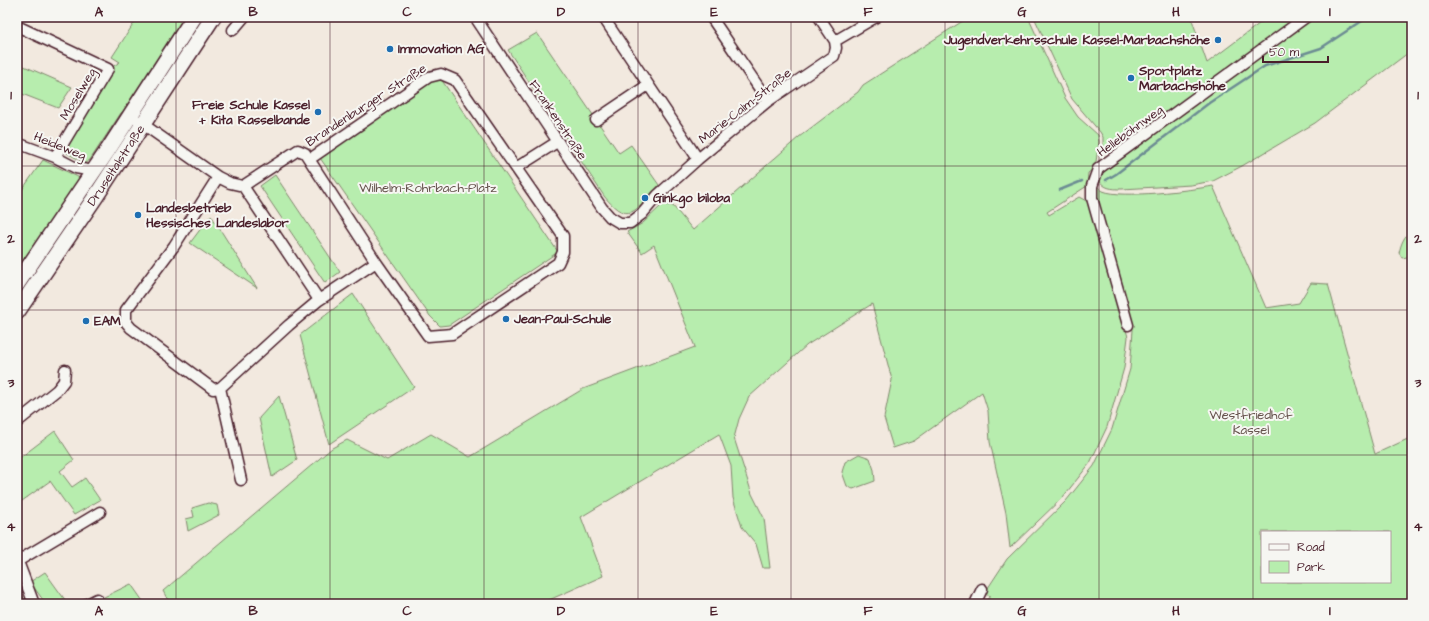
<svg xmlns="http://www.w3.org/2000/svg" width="1429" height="621" font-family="'Architects Daughter',sans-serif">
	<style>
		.green { fill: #b7edae; stroke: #80866c; fill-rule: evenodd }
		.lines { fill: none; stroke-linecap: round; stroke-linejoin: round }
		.stream { stroke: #6c8c93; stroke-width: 2.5 }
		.street-casing { stroke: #4a1f2b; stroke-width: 13 }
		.secondary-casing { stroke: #4a1f2b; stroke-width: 18 }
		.street { stroke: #f6f6f2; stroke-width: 10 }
		.secondary { stroke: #f6f6f2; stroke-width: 15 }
		.grid { fill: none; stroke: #4a1f2b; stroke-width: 1; stroke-opacity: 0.55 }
		.poi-dot { fill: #1f6fb2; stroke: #f6f6f2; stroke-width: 1.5 }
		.labels { text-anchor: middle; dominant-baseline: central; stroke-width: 4; stroke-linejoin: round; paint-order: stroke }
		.poi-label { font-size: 13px; font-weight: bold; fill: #4a1f2b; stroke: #f6f6f2; text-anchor: start }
		.street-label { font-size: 13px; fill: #4a1f2b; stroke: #f6f6f2 }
		.park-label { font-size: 13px; fill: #65524c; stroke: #f6f6f2 }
		.neatline { fill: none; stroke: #4a1f2b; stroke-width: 1.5 }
		.grid-label { font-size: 13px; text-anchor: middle; font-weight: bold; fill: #4a1f2b }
	</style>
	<rect width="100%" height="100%" fill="#f2e9df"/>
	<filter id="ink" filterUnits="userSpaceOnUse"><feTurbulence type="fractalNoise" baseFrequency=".025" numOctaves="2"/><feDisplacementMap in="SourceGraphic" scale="8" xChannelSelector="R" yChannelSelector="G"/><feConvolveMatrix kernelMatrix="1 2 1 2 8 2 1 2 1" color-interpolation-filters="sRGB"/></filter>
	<g filter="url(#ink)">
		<!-- green -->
		<path class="green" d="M138,17H187L125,111L121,113L90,160L85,163L65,152L112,67L120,62L112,57Z
			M969,17H1028L1065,98L1078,117L1098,135L1099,142L1095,168L1088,173L1087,186L1047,212L1049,215L1079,197L1090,203L1128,337L1124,368L1107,427L1090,463L1063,497L1010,548L1006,513L990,442L988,411L982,392L914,441L893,448L884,418L892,380L872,304L807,345L749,397L739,419L734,438L752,494L764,518L770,568H763L756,544L742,527L733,498L731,466L719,434L581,517L603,576L540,604H170L163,591L332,448L347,440L387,460L431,434L470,457L583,389L695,347L654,245L642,253L627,232L643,223L663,204L673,206L693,230L799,137L858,92L863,85Z
			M1034,17H1191L1207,63L1268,17H1302L1113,152L1103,149V137L1100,132L1072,99Z
			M1311,17H1412V50L1315,123L1242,166L1213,181L1191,185L1122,189C1112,189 1103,189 1098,178L1102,172Z
			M537,33L619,153L631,145L659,185C637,208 630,228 604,196L508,50Z
			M17,63L72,87L58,108L17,92Z
			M441,79L558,252L449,325L440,326L430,316L320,158L430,82Z
			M121,138L124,140L17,299V291Z
			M43,160L80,178L33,251L17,271V197Z
			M275,175L340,272L325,283L260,186Z
			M1096,185C1098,187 1101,190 1103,191C1122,199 1192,190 1213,186L1266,308L1299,303L1311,283L1328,284L1375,454L1412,437V604H979L981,600L987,601L991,596L984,594L1007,559L1066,501L1094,466L1112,429L1130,369L1133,330L1096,204ZM1262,532H1390V582H1262Z
			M211,215L257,288L190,243Z
			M1412,231V256L1402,258L1399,253C1401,244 1404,235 1412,231Z
			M353,294L414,387L329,444L300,335Z
			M279,396L297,460L272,477L259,418Z
			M55,431L74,460L60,471L72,487L85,478L100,500L74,515L50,481L22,501L17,494V460Z
			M859,454L870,458L874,470L875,481L853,489L847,486L842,472L845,462Z
			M208,503L217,505L219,515L188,531L186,519L194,517L192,508Z
			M45,572L68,604H46L30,582Z
			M131,584L145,604H106L104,597Z
			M17,585L27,604H17Z"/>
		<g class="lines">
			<!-- stream -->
			<path class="stream" d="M1106,180L1116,174L1209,103L1265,66L1321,48L1368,17
				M1060,190L1082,181"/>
			<defs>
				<path id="street" d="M475,17L602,208L610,217L620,223H630L642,214L658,195L698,159L768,101L834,56L836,48L835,41L876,17
					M603,17L698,159
					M711,17L768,101
					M819,17L835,41
					M17,26L108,69L55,157
					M233,30L244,17
					M130,115L218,177L230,183L243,186L298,150L305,153L376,262L428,336L452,334L558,263L563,252V236L455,80L441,74L429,77L310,159
					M596,120L648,85
					M17,143L55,157L76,168L93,171
					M516,168L557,142
					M218,177L174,246L126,310V322L131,328L213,389L220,388L289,325L319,300L376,262
					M243,186L319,300
					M1128,325L1092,198V186L1098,169L1306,17
					M220,388L241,480
					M17,422L57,390L64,381L65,370
					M17,559L34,604
					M18,561L100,512
					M87,604L97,599
					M975,604L982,589"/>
				<g id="secondary">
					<path d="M17,284L108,150L194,17"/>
					<path id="s1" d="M17,312L96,196L213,17"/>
				</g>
			</defs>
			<!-- street casing -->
			<use href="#street" class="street-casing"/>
			<!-- secondary casing -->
			<use href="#secondary" class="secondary-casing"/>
			<!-- street -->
			<use href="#street" class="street"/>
			<!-- secondary -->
			<use href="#secondary" class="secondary"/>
		</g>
	</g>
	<!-- grid -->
	<path class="grid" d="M176,17V604M330,17V604M484,17V604M638,17V604M791,17V604M945,17V604M1099,17V604M1253,17V604M17,166H1412M17,310H1412M17,455H1412"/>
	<!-- markers -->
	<g class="poi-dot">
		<circle cx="1218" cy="40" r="4"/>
		<circle cx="390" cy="49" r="4"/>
		<circle cx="1131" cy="78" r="4"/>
		<circle cx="318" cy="112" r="4"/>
		<circle cx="645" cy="198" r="4"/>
		<circle cx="138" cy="215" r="4"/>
		<circle cx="506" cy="319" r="4"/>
		<circle cx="86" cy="321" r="4"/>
	</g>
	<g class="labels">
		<!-- poi labels -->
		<g class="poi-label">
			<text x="1210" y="40" text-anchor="end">Jugendverkehrsschule Kassel-Marbachshöhe</text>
			<text x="398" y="49">Immovation AG</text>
			<text x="1139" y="71">Sportplatz<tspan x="1139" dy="15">Marbachshöhe</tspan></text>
			<text x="310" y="105" text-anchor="end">Freie Schule Kassel<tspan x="310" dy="15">+ Kita Rasselbande</tspan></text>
			<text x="653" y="198">Ginkgo biloba</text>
			<text x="146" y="208">Landesbetrieb<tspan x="146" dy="15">Hessisches Landeslabor</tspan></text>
			<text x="514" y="319">Jean-Paul-Schule</text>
			<text x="94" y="321">EAM</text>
		</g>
		<!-- street labels -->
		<g class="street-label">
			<text transform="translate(78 94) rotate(-59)">Moselweg</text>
			<text transform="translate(366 105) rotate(-33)">Brandenburger Straße</text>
			<text transform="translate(745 106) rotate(-38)">Marie-Calm-Straße</text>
			<text transform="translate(558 120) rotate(56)">Frankenstraße</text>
			<text transform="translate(1130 131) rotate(-36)">Helleböhnweg</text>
			<text transform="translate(60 146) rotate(22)">Heideweg</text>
			<text stroke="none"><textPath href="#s1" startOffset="177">Druseltalstraße</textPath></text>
		</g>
		<!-- park labels -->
		<g class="park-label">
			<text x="428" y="188">Wilhelm-Rohrbach-Platz</text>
			<text x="1251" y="415">Westfriedhof<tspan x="1251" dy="15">Kassel</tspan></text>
		</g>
	</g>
	<!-- margin -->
	<rect width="1429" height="621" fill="none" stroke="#f6f6f2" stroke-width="44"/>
	<!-- legend -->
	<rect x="1261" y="531" width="130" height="52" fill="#f6f6f2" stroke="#b1a0a2"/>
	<rect x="1269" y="544" width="20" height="6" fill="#f6f6f2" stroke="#b1a0a2"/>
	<text x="1297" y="551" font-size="12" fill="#4a1f2b">Road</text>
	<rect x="1269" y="561" width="20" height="12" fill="#b7edae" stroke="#b1a0a2"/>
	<text x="1297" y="571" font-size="12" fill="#4a1f2b">Park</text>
	<!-- scale -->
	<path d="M1263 56v6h65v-6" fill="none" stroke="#4a1f2b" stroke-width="2"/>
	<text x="1269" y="56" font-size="12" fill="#4a1f2b" stroke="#f6f6f2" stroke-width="3" paint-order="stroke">50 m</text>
	<rect x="22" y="22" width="1385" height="577" class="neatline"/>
	<g class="grid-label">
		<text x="99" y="16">A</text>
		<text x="253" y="16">B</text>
		<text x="407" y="16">C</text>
		<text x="561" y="16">D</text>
		<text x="714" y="16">E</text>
		<text x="868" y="16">F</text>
		<text x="1022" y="16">G</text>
		<text x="1176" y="16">H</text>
		<text x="1330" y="16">I</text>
		<text x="11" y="99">1</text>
		<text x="1418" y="99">1</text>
		<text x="11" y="243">2</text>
		<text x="1418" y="243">2</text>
		<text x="11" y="387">3</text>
		<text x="1418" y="387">3</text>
		<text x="11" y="531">4</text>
		<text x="1418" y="531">4</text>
		<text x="99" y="615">A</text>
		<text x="253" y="615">B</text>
		<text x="407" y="615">C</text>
		<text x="561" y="615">D</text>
		<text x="714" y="615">E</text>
		<text x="868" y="615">F</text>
		<text x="1022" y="615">G</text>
		<text x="1176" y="615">H</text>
		<text x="1330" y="615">I</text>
	</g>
</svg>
